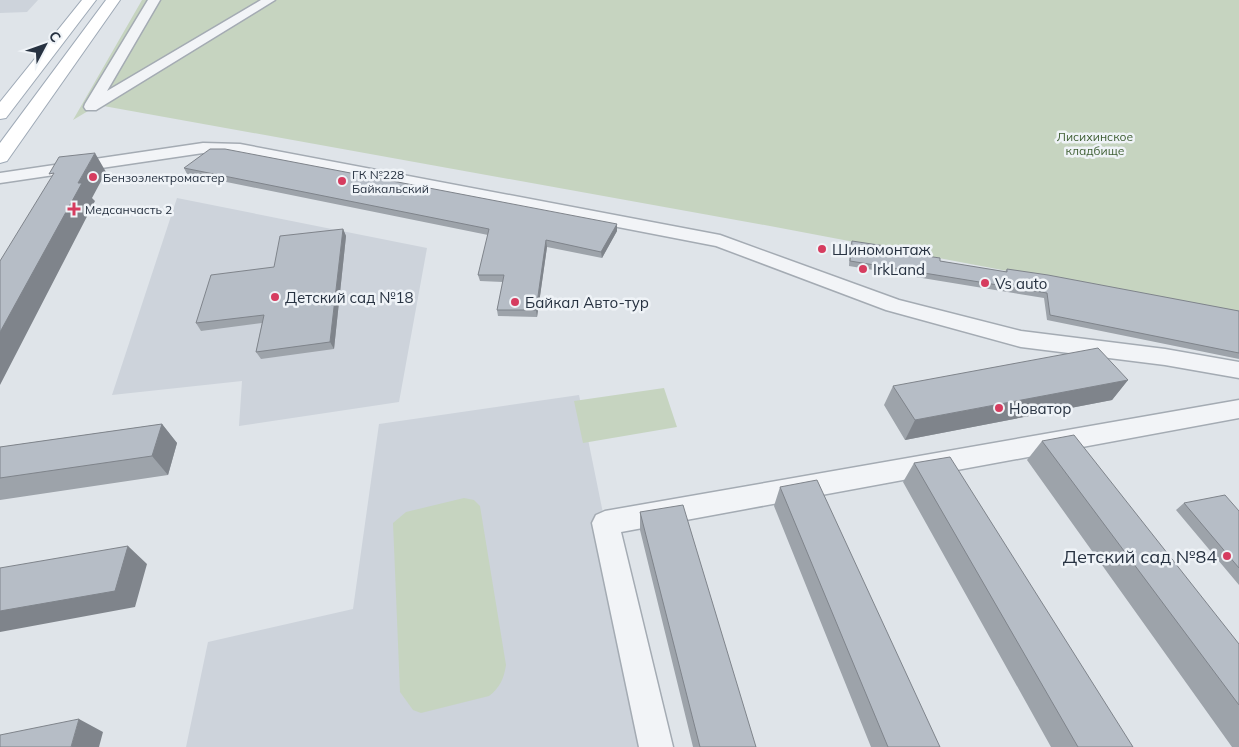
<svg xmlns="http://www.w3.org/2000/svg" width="1239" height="747" font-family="Mulish,sans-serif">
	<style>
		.built { fill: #cdd3db }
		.green { fill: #c6d4c0 }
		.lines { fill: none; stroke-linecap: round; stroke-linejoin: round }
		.street-casing { stroke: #a4abb3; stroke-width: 3 }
		.primary-casing { stroke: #9ea9b6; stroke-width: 2 }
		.street { fill: #f2f4f7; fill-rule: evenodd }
		.primary { fill: #fff; fill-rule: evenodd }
		.wall { fill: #9da3aa }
		.shaded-wall { fill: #7f848b }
		.building { fill: #b6bdc6; stroke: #7f848b }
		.poi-dot { fill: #d63c5f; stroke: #eff3f7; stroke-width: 2 }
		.labels { text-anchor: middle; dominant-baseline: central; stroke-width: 5; stroke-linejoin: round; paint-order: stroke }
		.far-park-label { font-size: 12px; fill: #3e5e33; stroke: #eff3f7 }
		.far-poi-label { font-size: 12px; fill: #273241; stroke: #eff3f7; text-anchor: start }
		.poi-label { font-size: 15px; fill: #273241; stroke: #eff3f7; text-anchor: start }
		.near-poi-label { font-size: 18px; fill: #273241; stroke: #eff3f7; text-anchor: end }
	</style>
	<rect width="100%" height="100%" fill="#dfe4e9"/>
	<!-- built -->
	<path class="built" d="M0,0H38L27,12L0,13Z
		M177,198L427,248L399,402L239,426L242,381L112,395Z
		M579,395L605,523L656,747H186L208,642L353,609L379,424Z"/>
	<!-- green -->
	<path class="green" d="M142,0H1239V315L770,226L98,105L73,120Z
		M664,388L677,427L583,443L574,401Z
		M464,498L474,500L480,506L506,665C504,678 500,688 489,696L421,713L413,710L400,692L393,523L406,512Z"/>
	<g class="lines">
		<defs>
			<path id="street" d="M148,0H160L107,91L261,0H275L96,110H86L84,107L85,104Z
				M203,143L240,144L720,235L899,300L1021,331L1165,349L1239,362V378L1165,365L1021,347L886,310L716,246L240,154L203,153L0,183V173Z
				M1239,400V418L621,532L673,747H639L592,523L596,515L605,511Z"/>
			<path id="primary" d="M82,0H96L6,118L0,119V102Z
				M106,0H120L7,161L0,163V143Z"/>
		</defs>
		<!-- street casing -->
		<use href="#street" class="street-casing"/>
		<!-- primary casing -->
		<use href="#primary" class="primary-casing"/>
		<!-- street -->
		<use href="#street" class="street"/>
		<!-- primary -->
		<use href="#primary" class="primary"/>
	</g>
	<!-- wall -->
	<path class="wall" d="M184,168L617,231L602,258L547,247L537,317L498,316L497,310L503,282L480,281L478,275L488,235L187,174Z
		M343,229L346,236L334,349L261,359L256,352L262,323L201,331L196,323L274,267Z
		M852,241L885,250L940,261L1005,272L1007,269L1239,311V359L1047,320L1044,298L849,266L850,246Z
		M1128,380L1112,400L905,440L884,405L893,386Z
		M162,424L177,443L168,475L0,500V447Z
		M1042,441L1239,644V747H1232L1027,460Z
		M914,463L1133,747H1051L903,482Z
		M780,487L940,747H871L774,506Z
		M1184,503L1239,511V585L1176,510Z
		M640,512L756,747H693L640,530Z"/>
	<!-- shaded-wall -->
	<path class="shaded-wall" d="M95,153L106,172L92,198L95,201L0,385V332L78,183Z
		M617,224V231L602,258L601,252Z
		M343,229L346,236L334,349L330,342Z
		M546,240L547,247L537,317L536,310Z
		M1128,380L1112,400L905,440L915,420Z
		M162,424L177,443L168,475L152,456Z
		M128,546L147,564L135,607L0,632V611Z
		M79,719L103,732L99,747H71Z"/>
	<!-- building -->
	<path class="building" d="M210,149H225L617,224L601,252L546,240L536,310H497L504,275H478L489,229L184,168Z
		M95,153L78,183H82L0,332V261L54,173L49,174L59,157Z
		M343,229L330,342L256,352L264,315L196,323L211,275L274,267L280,236Z
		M852,241L885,246V250L940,258V261L1007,272V269L1048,275L1239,311V353L1050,315L1047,293L850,261Z
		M1098,348L1128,380L915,420L893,386Z
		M162,424L152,456L0,478V447Z
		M1074,435L1239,644V705L1042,441Z
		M950,457L1133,747H1078L914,463Z
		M817,480L940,747H888L780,487Z
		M1225,495L1239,511V568L1184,503Z
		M683,505L756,747H700L640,512Z
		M128,546L115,591L0,611V568Z
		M79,719L71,747H0V735Z"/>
	<!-- markers -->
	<g class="poi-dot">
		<circle cx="93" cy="177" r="5"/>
		<circle cx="342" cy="181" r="5"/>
		<path d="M71.5 201.5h5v5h5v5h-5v5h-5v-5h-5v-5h5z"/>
		<circle cx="822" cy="249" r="5"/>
		<circle cx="863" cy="269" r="5"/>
		<circle cx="985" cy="283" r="5"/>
		<circle cx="275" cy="297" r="5"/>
		<circle cx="515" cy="302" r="5"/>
		<circle cx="999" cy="408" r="5"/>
		<circle cx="1227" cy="556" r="5"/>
	</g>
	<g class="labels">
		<!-- far-park labels -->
		<g class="far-park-label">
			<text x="1095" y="136">Лисихинское<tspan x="1095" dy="14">кладбище</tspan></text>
		</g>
		<!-- far-poi labels -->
		<g class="far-poi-label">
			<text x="352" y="174">ГК №228<tspan x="352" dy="14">Байкальский</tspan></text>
			<text x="103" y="177">Бензоэлектромастер</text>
			<text x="85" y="209">Медсанчасть 2</text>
		</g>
		<!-- poi labels -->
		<g class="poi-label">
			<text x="832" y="249">Шиномонтаж</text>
			<text x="873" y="269">IrkLand</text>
			<text x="995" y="283">Vs auto</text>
			<text x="285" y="297">Детский сад №18</text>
			<text x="525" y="302">Байкал Авто-тур</text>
			<text x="1009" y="408">Новатор</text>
		</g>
		<!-- near-poi labels -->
		<g class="near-poi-label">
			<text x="1217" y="556">Детский сад №84</text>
		</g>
	</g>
	<!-- north arrow -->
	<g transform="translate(45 45) rotate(49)" stroke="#eff3f7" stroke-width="4" paint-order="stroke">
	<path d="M0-4L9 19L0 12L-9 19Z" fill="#273241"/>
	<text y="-8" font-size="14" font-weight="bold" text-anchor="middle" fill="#273241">С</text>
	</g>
</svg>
